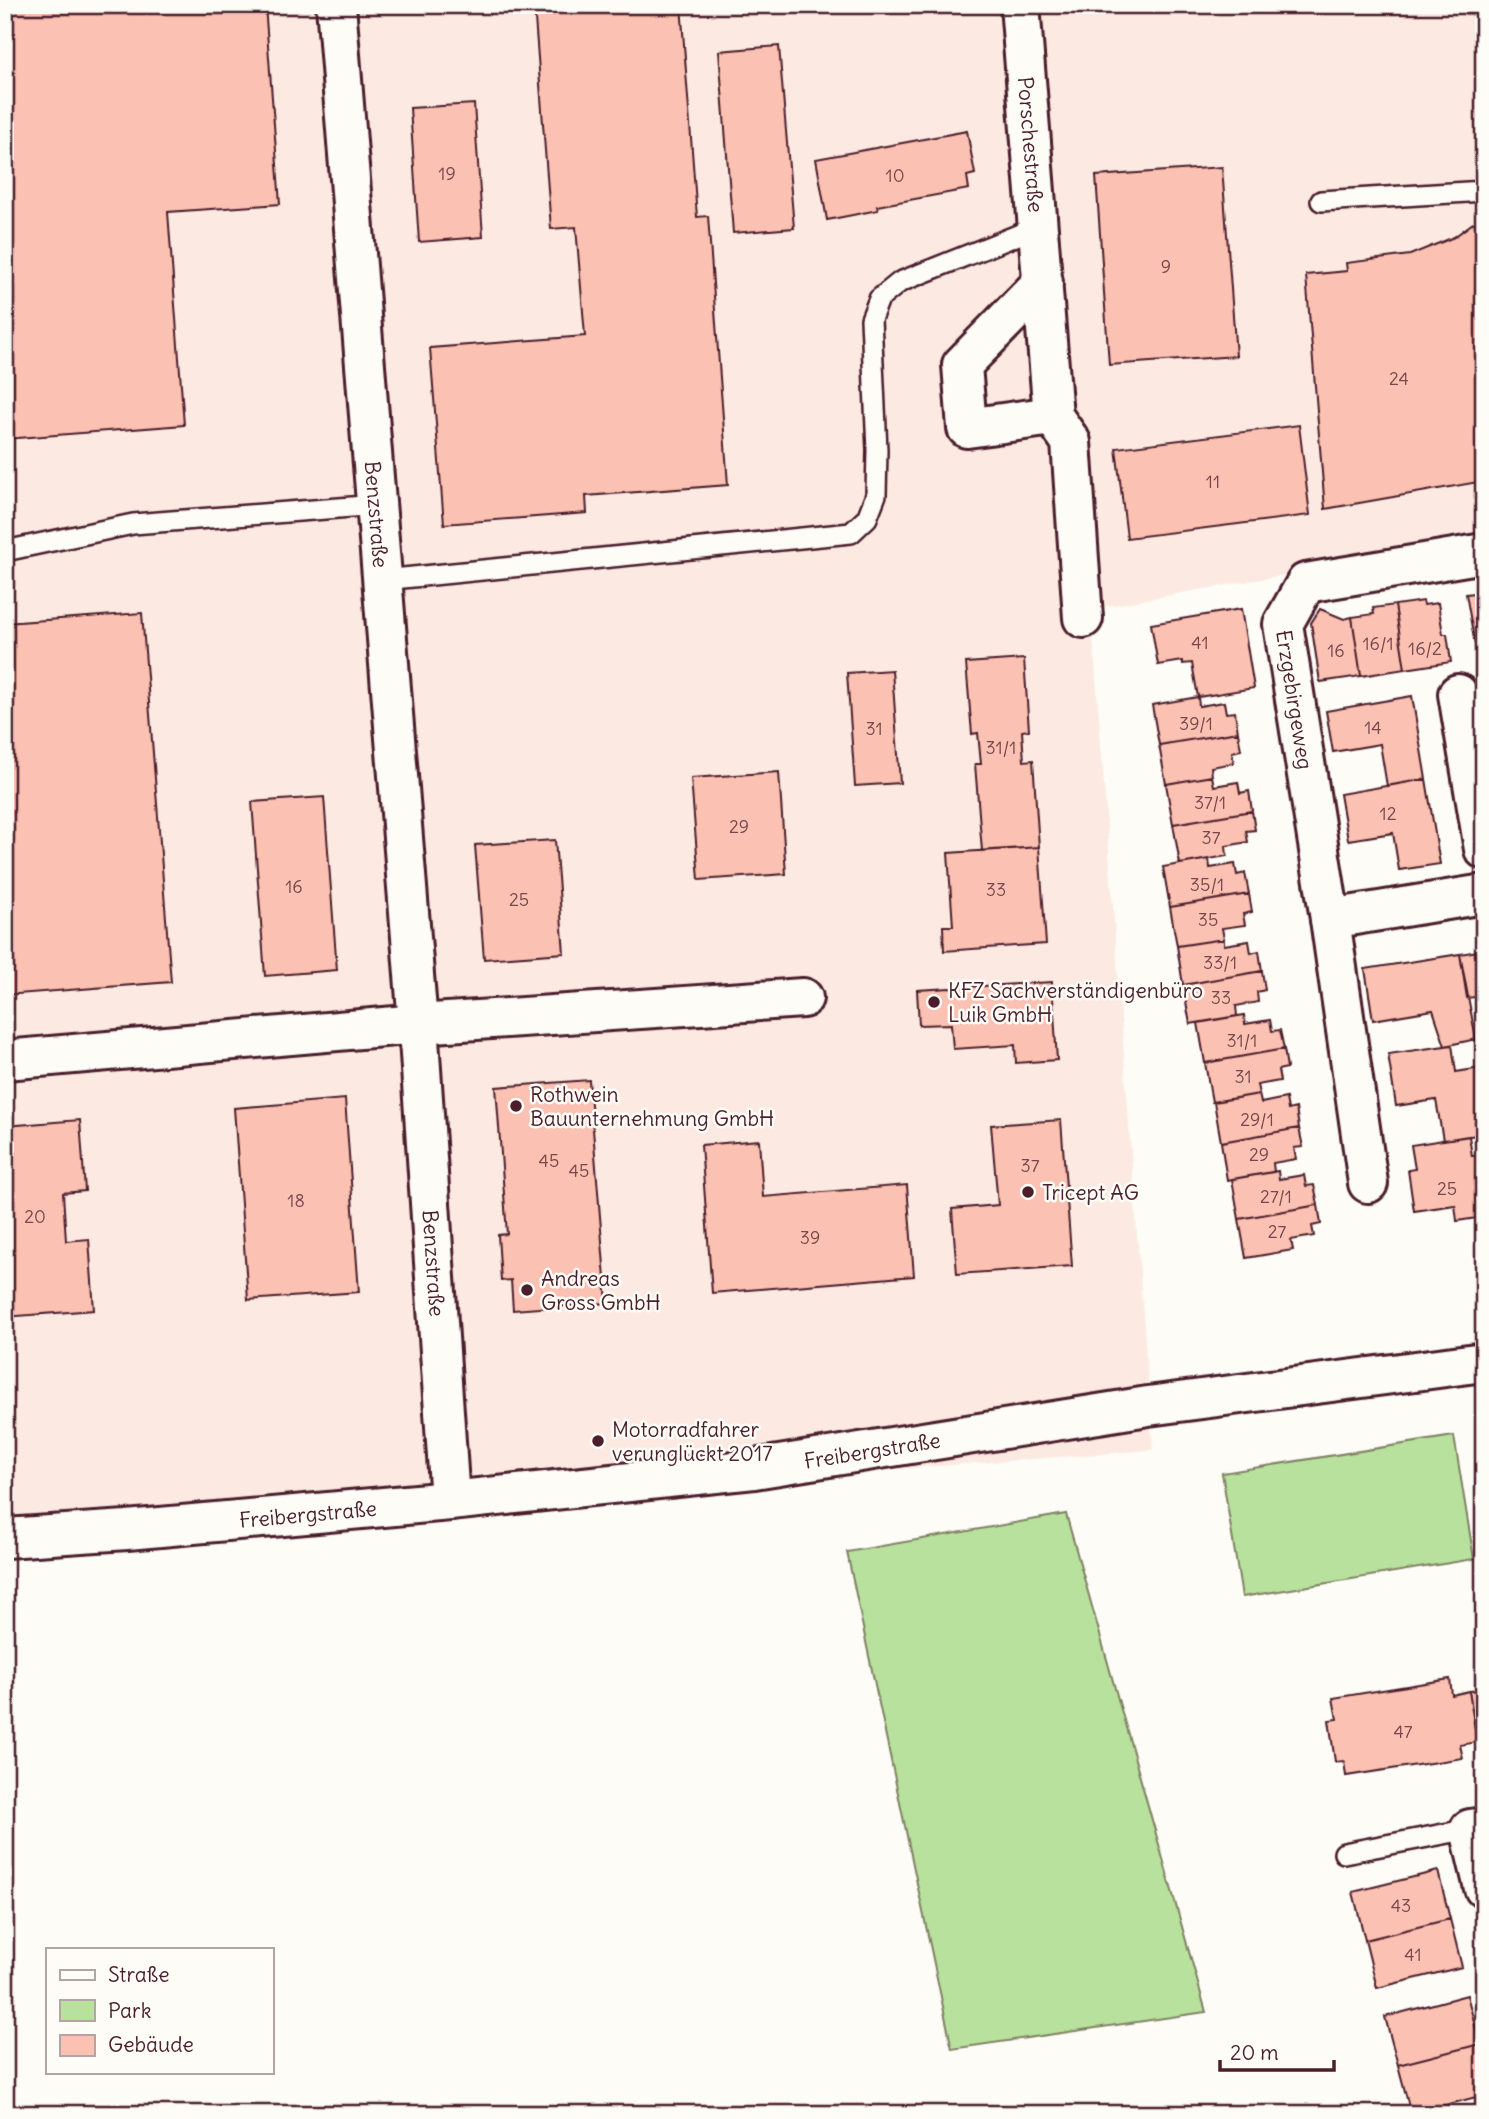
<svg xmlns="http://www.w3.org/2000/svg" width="1489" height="2119" font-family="Delius,sans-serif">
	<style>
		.built { fill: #fceae2 }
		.green { fill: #b7e19d; stroke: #808064; stroke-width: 2 }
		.building { fill: #fbc1b2; stroke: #4a1f2b; stroke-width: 2 }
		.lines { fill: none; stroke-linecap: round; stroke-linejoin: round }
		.service-casing { stroke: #4a1f2b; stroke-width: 24 }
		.minor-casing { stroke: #4a1f2b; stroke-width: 44 }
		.service { stroke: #fdfcf7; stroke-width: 19 }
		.minor { stroke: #fdfcf7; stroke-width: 38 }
		.poi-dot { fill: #4a1f2b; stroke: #fdfcf7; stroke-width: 2.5 }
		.labels { text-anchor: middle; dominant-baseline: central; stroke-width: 5; stroke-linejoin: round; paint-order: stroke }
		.number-label { font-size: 18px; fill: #76484d }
		.street-label { font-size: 21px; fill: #4a1f2b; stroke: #fdfcf7 }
		.poi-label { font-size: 21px; fill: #4a1f2b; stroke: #fdfcf7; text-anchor: start }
	</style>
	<rect width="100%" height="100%" fill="#fdfcf7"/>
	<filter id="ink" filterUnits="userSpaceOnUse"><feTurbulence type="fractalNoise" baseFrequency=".0143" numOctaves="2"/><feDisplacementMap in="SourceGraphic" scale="14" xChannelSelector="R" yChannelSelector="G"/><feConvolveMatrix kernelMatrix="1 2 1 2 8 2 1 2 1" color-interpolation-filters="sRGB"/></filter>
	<g filter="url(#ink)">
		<!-- built -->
		<path class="built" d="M5,5H1484V540L1091,609L1153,1450L390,1507L5,1524Z"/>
		<!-- green -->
		<path class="green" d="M1454,1436L1474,1559L1242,1597L1222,1473Z
			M1066,1514L1206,2012L952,2049L847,1552Z"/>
		<!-- building -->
		<path class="building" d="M5,5H265L280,204L168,212L184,425L5,439Z
			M534,5H681L697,217L708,216L728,485L586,496L587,513L444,524L430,348L585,336L576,227L551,229Z
			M779,46L794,228L733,233L719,51Z
			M474,104L483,237L419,242L410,108Z
			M967,131L975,174L967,176L969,189L877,206L878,210L827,220L816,159Z
			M1222,167L1236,356L1109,365L1096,176Z
			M1473,223H1484V481L1325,509L1306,275L1347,271L1346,263L1410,255L1454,237Z
			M1299,425L1310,515L1127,538L1116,448Z
			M1484,592V655L1477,656L1466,594Z
			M1423,601L1424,605L1438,603L1443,634H1447L1451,662L1405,669L1395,605Z
			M1395,605L1405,669L1361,676L1352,617L1374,614L1373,608Z
			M1241,609L1254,688L1198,697L1192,663L1183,664V661L1158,665L1151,624Z
			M1320,609L1344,619L1352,617L1361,676L1320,682L1311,623Z
			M142,613L171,982L5,995V623Z
			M1024,659L1029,730L1022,731L1024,761L1033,760L1039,847L982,851L975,764H981L978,733L972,734L966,663Z
			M892,670L900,783L855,786L847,673Z
			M1412,696L1426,779L1387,786L1380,744L1333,752L1326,711Z
			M1198,697L1199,706L1224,702L1226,713L1235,712L1238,732L1159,745L1152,705Z
			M1238,732L1241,750L1232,752L1234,763L1211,767L1212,776L1166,784L1159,745Z
			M779,772L786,874L699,880L691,778Z
			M1212,776L1214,786L1238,782L1240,793L1249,791L1252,811L1173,824L1166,784Z
			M1426,779L1440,864L1399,870L1393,833L1348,840L1340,794Z
			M324,797L337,970L265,976L252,802Z
			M1252,811L1255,830L1246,831L1248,842L1226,846L1227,856L1180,864L1173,824Z
			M555,840L564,953L484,959L475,845Z
			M1039,847L1046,944L944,951L943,926H953L948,853Z
			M1209,859L1210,868L1235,864L1237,875L1245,873L1249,894L1170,907L1163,867Z
			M1249,894L1252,912L1243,914L1245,925L1222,928L1224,939L1177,946L1170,907Z
			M1224,939V945L1249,941L1251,953L1259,951L1262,971L1183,985L1177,946Z
			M1484,950V996L1467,998L1460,954Z
			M1460,954L1476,1039L1445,1046L1433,1010L1373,1020L1365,969Z
			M1262,971L1265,990L1257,992L1258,1002L1236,1006L1237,1016L1190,1024L1183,985Z
			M1052,982L1057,1060L1016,1063L1015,1045L953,1049L951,1024L919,1025L917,990Z
			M1244,1015L1245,1024L1270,1020L1272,1031L1280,1030L1284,1049L1205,1063L1198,1023Z
			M1484,1037V1085H1483L1476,1039Z
			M1452,1045L1456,1072L1481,1068L1484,1089V1134L1443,1140L1436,1100L1396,1106L1388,1054Z
			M1284,1049L1287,1068L1278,1070L1280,1081L1257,1085L1259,1094L1212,1102L1205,1063Z
			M589,1080L607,1303L513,1310L511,1280L501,1281L498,1235L507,1234L496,1087Z
			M1259,1094L1261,1103L1286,1098L1288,1110L1296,1108L1299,1128L1221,1142L1214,1102Z
			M345,1099L359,1292L248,1300L234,1108Z
			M80,1120L85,1191L63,1193L66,1241L89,1239L94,1310L5,1317V1126Z
			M1061,1120L1072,1266L957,1274L952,1209L998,1205L991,1125Z
			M1299,1128L1303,1147L1294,1148L1296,1159L1273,1163L1274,1172L1227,1180L1221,1142Z
			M1469,1136L1472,1156L1484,1154V1217L1457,1221L1455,1205L1414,1211L1408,1170L1415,1169L1411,1145Z
			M759,1140L763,1197L907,1185L914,1276L712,1293L701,1145Z
			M1278,1171L1279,1179L1304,1175L1306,1186L1314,1185L1318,1205L1239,1219L1232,1179Z
			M1318,1205L1321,1224L1312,1226L1314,1236L1291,1240L1293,1250L1246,1258L1239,1219Z
			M1450,1679L1452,1695L1469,1691L1477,1742L1460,1745L1463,1758L1346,1776L1344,1761L1335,1762L1329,1720L1337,1719L1333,1698Z
			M1484,1689V1741L1477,1742L1469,1691Z
			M1438,1871L1450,1919L1365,1940L1353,1892Z
			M1450,1919L1462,1967L1377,1988L1365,1940Z
			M1467,1995L1480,2044L1398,2065L1385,2017Z
			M1480,2044L1484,2058V2095L1411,2114L1398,2065Z"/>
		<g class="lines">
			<defs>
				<path id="service" d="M1321,201L1484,191
					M5,551L133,524L377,505
					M383,580L851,533L867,518L876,495L877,450L871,319L879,299L900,282L1038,227
					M1344,1853L1470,1829"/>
				<g id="minor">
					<path id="s1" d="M336,5L418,1024L450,1501"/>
					<path id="s2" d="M1020,5L1053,416L1071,442L1083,618"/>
					<path d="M1043,282L962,365L967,428L1053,416"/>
					<path id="s3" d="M1484,553L1306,583L1283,624L1330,919L1484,894"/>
					<path d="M1458,694L1484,849"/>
					<path d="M1330,919L1368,1183"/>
					<path d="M5,1060L418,1024L803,998"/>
					<path id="s4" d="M5,1538L127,1530L450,1501L754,1469L1148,1406L1484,1362"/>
					<path d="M1484,1827L1470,1829L1484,1888"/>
				</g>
			</defs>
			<!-- service casing -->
			<use href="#service" class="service-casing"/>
			<!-- minor casing -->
			<use href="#minor" class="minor-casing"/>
			<!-- service -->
			<use href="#service" class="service"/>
			<!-- minor -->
			<use href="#minor" class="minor"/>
		</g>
	</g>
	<!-- markers -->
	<g class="poi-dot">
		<circle cx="934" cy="1002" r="7"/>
		<circle cx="516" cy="1106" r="7"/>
		<circle cx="1028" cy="1192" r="7"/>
		<circle cx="527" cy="1290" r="7"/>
		<circle cx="598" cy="1441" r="7"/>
	</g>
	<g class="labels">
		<!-- number labels -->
		<g class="number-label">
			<text x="447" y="173">19</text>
			<text x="895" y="175">10</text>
			<text x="1166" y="266">9</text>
			<text x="1399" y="378">24</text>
			<text x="1213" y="481">11</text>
			<text x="1200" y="642">41</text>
			<text x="1378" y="643">16/1</text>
			<text x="1425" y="648">16/2</text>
			<text x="1336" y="650">16</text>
			<text x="1196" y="723">39/1</text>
			<text x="1373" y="727">14</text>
			<text x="874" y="728">31</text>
			<text x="1001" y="747">31/1</text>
			<text x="1210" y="802">37/1</text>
			<text x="1388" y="813">12</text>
			<text x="739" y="826">29</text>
			<text x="1211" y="837">37</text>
			<text x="1207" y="884">35/1</text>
			<text x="294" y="886">16</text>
			<text x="996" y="889">33</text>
			<text x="519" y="899">25</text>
			<text x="1208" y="919">35</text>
			<text x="1220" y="962">33/1</text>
			<text x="1221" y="997">33</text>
			<text x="1242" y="1040">31/1</text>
			<text x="1243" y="1076">31</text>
			<text x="1257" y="1119">29/1</text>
			<text x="1259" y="1154">29</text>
			<text x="549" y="1160">45</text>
			<text x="1030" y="1165">37</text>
			<text x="579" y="1170">45</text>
			<text x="1447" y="1188">25</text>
			<text x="1276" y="1196">27/1</text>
			<text x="296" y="1200">18</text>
			<text x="35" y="1216">20</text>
			<text x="1277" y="1231">27</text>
			<text x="810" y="1237">39</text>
			<text x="1403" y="1731">47</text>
			<text x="1401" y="1905">43</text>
			<text x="1413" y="1954">41</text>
		</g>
		<!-- street labels -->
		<g class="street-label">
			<text stroke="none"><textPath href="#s2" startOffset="140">Porschestraße</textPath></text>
			<text stroke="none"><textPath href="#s1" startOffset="511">Benzstraße</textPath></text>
			<text stroke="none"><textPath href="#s3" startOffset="304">Erzgebirgeweg</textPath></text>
			<text stroke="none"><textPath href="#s1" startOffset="1262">Benzstraße</textPath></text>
			<text stroke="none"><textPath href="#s4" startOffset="872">Freibergstraße</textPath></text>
			<text stroke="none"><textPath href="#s4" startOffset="304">Freibergstraße</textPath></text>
		</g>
		<!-- poi labels -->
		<g class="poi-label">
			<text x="948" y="990">KFZ Sachverständigenbüro<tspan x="948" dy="24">Luik GmbH</tspan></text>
			<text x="530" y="1094">Rothwein<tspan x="530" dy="24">Bauunternehmung GmbH</tspan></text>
			<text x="1042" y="1192">Tricept AG</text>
			<text x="541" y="1278">Andreas<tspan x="541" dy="24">Gross GmbH</tspan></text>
			<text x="612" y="1429">Motorradfahrer<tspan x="612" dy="24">verunglückt 2017</tspan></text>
		</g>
	</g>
	<!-- margin -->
	<rect width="1489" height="2119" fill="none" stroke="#fdfcf7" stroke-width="28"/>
	<rect x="14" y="14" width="1461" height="2091" fill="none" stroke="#4a1f2b" stroke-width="2.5" filter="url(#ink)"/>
	<!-- legend -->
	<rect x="46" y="1948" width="228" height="126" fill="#fdfcf7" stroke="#b5a4a5" stroke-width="2"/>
	<rect x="60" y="1970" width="35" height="10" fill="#fdfcf7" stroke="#b5a4a5" stroke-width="2"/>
	<text x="108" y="1982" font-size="21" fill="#4a1f2b">Straße</text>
	<rect x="60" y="2000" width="35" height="21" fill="#b7e19d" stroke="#b5a4a5" stroke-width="2"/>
	<text x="108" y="2018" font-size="21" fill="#4a1f2b">Park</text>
	<rect x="60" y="2035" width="35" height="21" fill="#fbc1b2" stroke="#b5a4a5" stroke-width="2"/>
	<text x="108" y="2052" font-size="21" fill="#4a1f2b">Gebäude</text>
	<!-- scale -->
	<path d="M1220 2060v10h114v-10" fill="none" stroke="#4a1f2b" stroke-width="3.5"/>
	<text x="1230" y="2060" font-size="21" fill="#4a1f2b" stroke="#fdfcf7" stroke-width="5" paint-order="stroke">20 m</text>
</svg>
